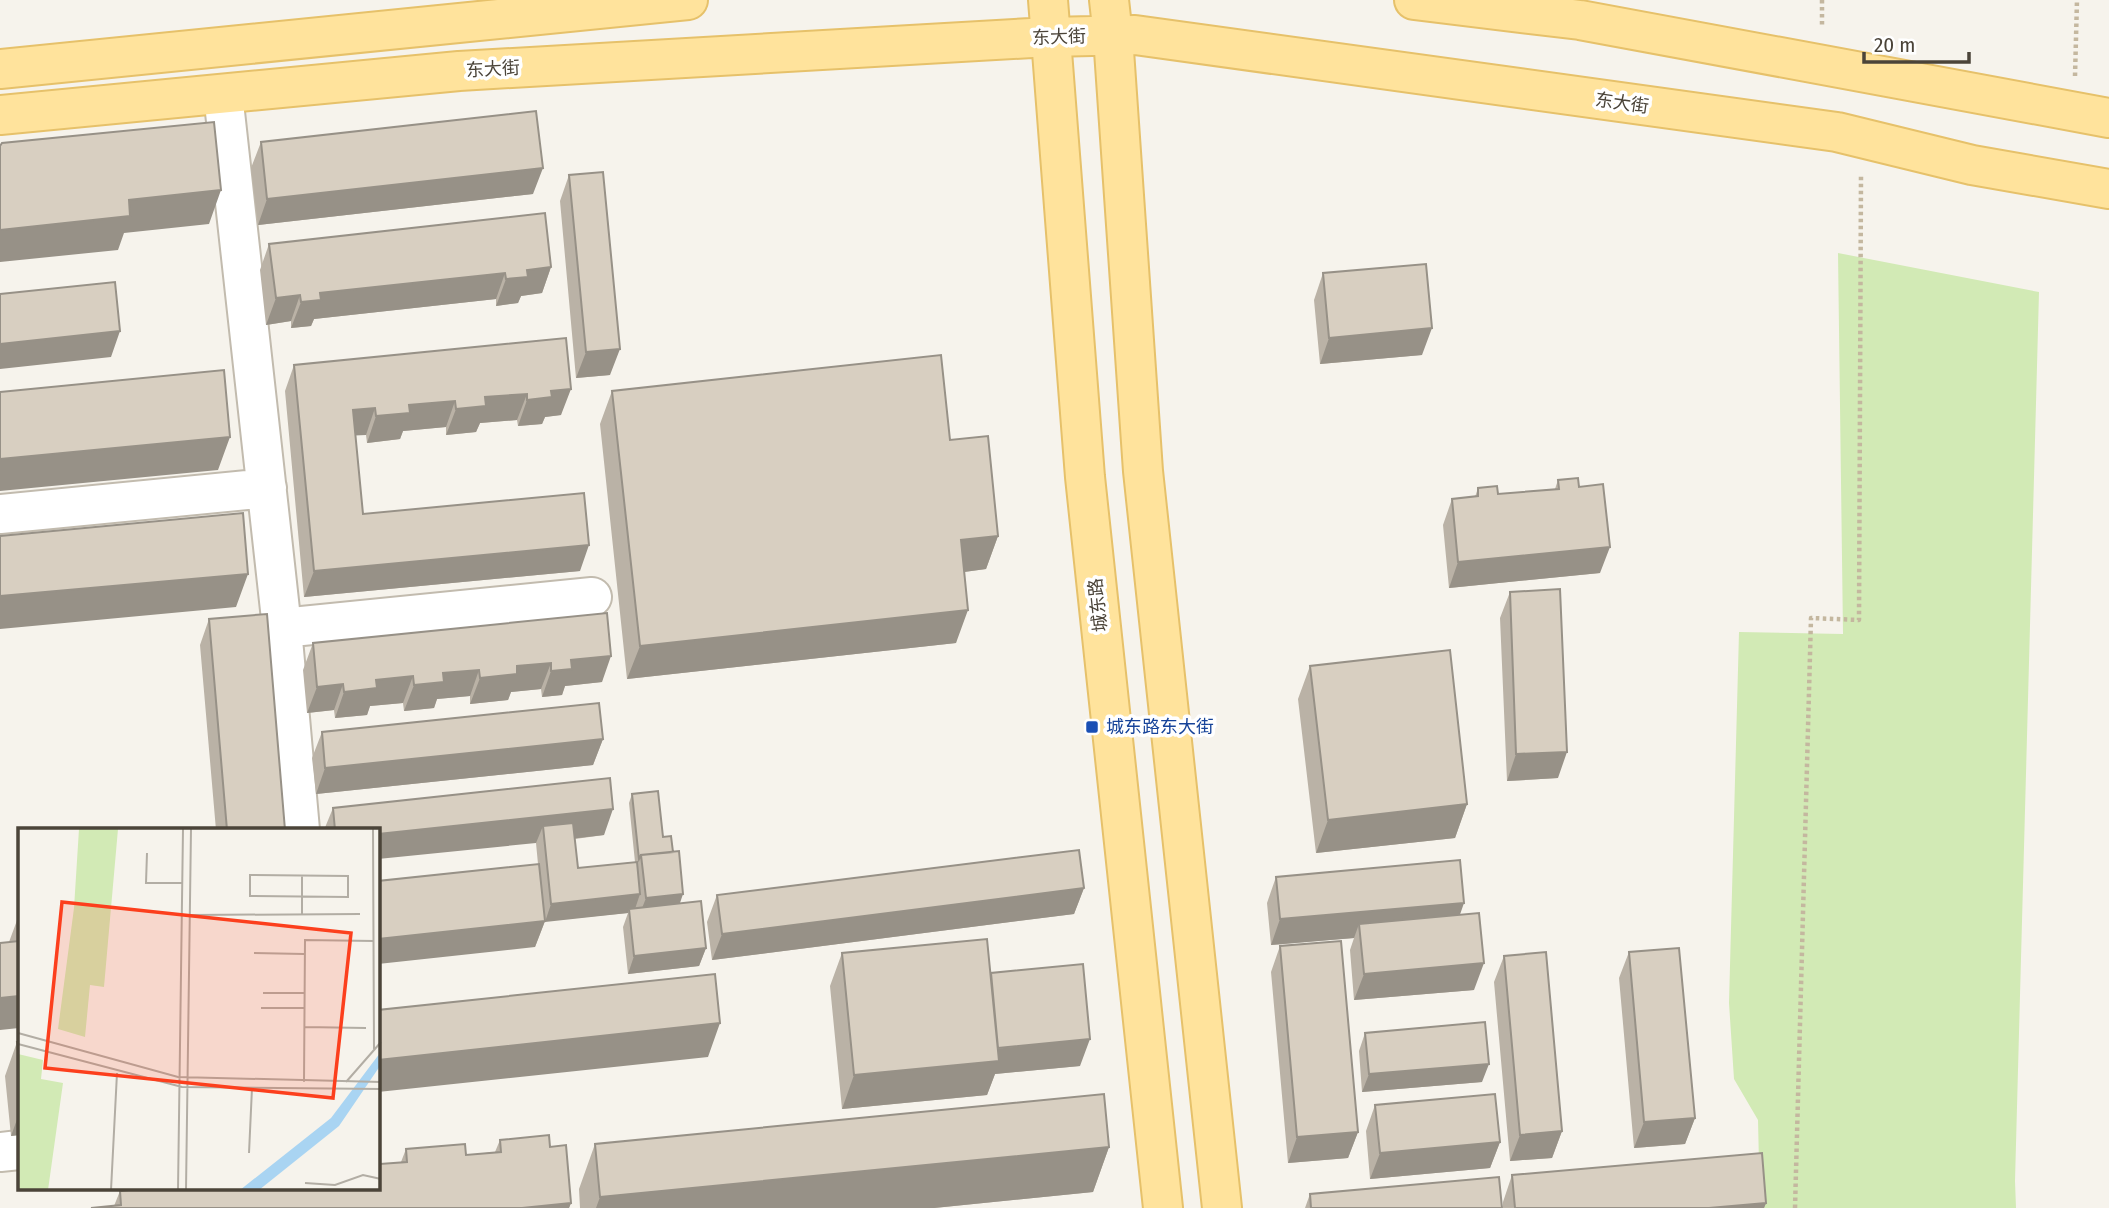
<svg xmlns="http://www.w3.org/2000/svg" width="2109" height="1208" font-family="'Fira Sans Condensed','Noto Sans SC',sans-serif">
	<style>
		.green { fill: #d2eab5 }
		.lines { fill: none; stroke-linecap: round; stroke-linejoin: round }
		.minor-casing { stroke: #c2bbae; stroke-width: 42 }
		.major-casing { stroke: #e6c16a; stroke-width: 42 }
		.path { stroke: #c4b79f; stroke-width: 4.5; stroke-dasharray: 3.5 3.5; stroke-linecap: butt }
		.minor { stroke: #fff; stroke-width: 38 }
		.major { stroke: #ffe39c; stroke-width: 38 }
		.wall { fill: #bab2a6 }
		.shaded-wall { fill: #979187 }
		.building { fill: #d8cfc1; stroke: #979187; stroke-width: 2 }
		.transit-dot { fill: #1a4fb4; stroke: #fff; stroke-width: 2.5 }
		.labels { text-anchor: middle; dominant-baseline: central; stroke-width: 7; stroke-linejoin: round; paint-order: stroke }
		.street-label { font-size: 18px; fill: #4b4439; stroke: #fff }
		.transit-label { font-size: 18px; fill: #164399; stroke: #fff; text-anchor: start }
		.inset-road { fill: none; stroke: #b2ada4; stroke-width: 2 }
		.view { fill: #fc3f1d; fill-opacity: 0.15; stroke: #fc3f1d; stroke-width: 3.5 }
		.inset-edge { fill: none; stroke: #4b4439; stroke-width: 3.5 }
	</style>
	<rect width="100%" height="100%" fill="#f6f3ec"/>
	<!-- green -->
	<path class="green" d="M1838,253L2039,292L2015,1181L2016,1208H1760L1758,1120L1734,1079L1729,1003L1739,632L1843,634Z"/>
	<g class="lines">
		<defs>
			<path id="minor" d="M223,94L282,628L300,830
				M0,514L267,488
				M282,628L592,597
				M0,1152L19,1150"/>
			<path id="major" d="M1048,0L1085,477L1163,1208
				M1109,0L1113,36L1143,471L1222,1208
				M1414,0L1580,20L2109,118
				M0,69L688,0
				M0,115L459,71L1049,37L1135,35L1837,132L1972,165L2109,189"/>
		</defs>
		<!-- minor casing -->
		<use href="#minor" class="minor-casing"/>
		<!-- major casing -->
		<use href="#major" class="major-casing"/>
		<!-- path -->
		<path class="path" d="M1822,0V27
			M2075,76L2077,0
			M1795,1208L1811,618L1859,620L1861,174"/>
		<!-- minor -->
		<use href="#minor" class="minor"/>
		<!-- major -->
		<use href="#major" class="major"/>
	</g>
	<!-- wall -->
	<path class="wall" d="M261,142L533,194L258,225L251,168Z
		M569,175L610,375L576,378L560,201Z
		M269,244L551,267L542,293L521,296L518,303L496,306V299L314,319L311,326L291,328V321L266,325L260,270Z
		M1323,273L1422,355L1320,364L1314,300Z
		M566,338L561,415L545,417L542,424L518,426L517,420L480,423L476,432L446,435V427L403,431L400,439L367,443L366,435H355L363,514L580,571L304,597L285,391L294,365Z
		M612,391L950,440L998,536L986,569L964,572L956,643L627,679L600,424Z
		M1558,480L1579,487L1600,573L1449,588L1443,525L1452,499L1475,497L1478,488L1498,494L1555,489Z
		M1510,592L1558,778L1507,781L1500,618Z
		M607,613L602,682L565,686L562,695L542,697L541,689L511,692L508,700L470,704V696L437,699L434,708L404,711L403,703L370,706L367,715L335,718L334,710L307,713L303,670L313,643Z
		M209,619L285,830H216L200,645Z
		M1310,666L1467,804L1455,838L1316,853L1298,699Z
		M322,732L603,739L593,765L316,794L312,758Z
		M610,778L604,835L575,839L578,868L635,862L629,803L632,794L663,837L680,904L706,948L699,966L628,974L623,927L628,913L545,921L535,947L538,864L536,843L378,830H324L333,808Z
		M1276,877L1460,915L1474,990L1354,1000L1350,950L1354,938L1271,945L1267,903Z
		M1084,888L1074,914L712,960L707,922L717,895Z
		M19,915V1028L9,942Z
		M1280,946L1358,1132L1348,1158L1288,1163L1271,972Z
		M1629,952L1695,1118L1685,1144L1634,1148L1619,978Z
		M842,953L991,973L1080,1066L995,1074L987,1095L842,1109L830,986Z
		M1504,956L1562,1131L1552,1158L1510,1161L1494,982Z
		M1365,1033L1482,1082L1362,1092L1359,1051Z
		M17,1042H19V1135L11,1136L5,1076Z
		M1375,1105L1500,1142L1490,1168L1370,1179L1366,1131Z
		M500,1140L550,1147L571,1203L569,1208H91L114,1206L120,1191L401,1162L406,1149L466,1155L495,1152Z
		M595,1144L1109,1147L1093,1192L934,1208H580L579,1189Z
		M1512,1175L1766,1203L1764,1208H1503V1202Z
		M1310,1194L1502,1208H1305Z"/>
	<!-- shaded-wall -->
	<path class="shaded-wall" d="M543,168L533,194L258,225L267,199Z
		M221,190L209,224L124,233L118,250L0,262V230L129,200Z
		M551,267L542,293L521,296L518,303L496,306L506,279L527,270Z
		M505,273L496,299L314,319L311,326L291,328L301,302L320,293Z
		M300,295L291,321L266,325L276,298Z
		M1432,328L1422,355L1320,364L1329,338Z
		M120,331L111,357L0,369V344Z
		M620,349L610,375L576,378L586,352Z
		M571,389L561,415L545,417L542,424L518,426L527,400L551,391Z
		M527,394L517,420L480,423L476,432L446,435L456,409L485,397Z
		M455,401L446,427L403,431L400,439L367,443L376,416L409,405Z
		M375,408L366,435L343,436L353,410Z
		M230,437L218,470L0,491V459Z
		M998,536L986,569L949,574L961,540Z
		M589,545L580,571L304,597L314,571Z
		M1610,547L1600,573L1449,588L1458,562Z
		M248,574L236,607L0,629V596Z
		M968,610L956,643L627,679L640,646Z
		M611,656L602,682L565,686L562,695L542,697L551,671L571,660Z
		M551,663L541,689L511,692L508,700L470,704L480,678L517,666Z
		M479,670L470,696L437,699L434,708L404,711L414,685L443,673Z
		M413,676L403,703L370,706L367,715L335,718L344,692L376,680Z
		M343,684L334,710L307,713L317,687Z
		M603,739L593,765L316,794L325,768Z
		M1567,752L1558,778L1507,781L1516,754Z
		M1467,804L1455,838L1316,853L1328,820Z
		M613,809L604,835L544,842L543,826L536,843L378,859V834Z
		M1084,888L1074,914L712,960L722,934Z
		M640,894L634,912L629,909L628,913L545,922L551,904Z
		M683,894L677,912L639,916L646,898Z
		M1464,903L1455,929L1359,924L1354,938L1271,945L1280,919Z
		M545,921L535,947L378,964V939Z
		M706,948L699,966L628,974L634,956Z
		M1484,963L1474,990L1354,1000L1364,974Z
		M19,996V1028L0,1030V998Z
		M720,1023L708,1057L378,1092V1060Z
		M1090,1039L1080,1066L995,1074L987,1095L842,1109L854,1075L995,1049Z
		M1489,1064L1482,1082L1362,1092L1369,1074Z
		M19,1114V1135L11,1136Z
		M1695,1118L1685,1144L1634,1148L1644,1122Z
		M1562,1131L1552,1158L1510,1161L1520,1135Z
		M1358,1132L1348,1158L1288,1163L1297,1137Z
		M1500,1142L1490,1168L1370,1179L1380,1153Z
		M1109,1147L1093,1192L934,1208H596L600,1197Z
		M571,1203L569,1208H522Z
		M1766,1203L1764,1208H1709Z"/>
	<!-- building -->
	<path class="building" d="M536,111L543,168L267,199L261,142Z
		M214,122L221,190L129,200L130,216L0,230V146L2,143Z
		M603,172L620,349L586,352L569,175Z
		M545,213L551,267L527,270L528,277L506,279L505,273L320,293L321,300L301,302L300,295L276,298L269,244Z
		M1426,264L1432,328L1329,338L1323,273Z
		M115,282L120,331L0,344V294Z
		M566,338L571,389L551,391L552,397L527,400V394L485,397L486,406L456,409L455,401L409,405L410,413L376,416L375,408L353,410L363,514L584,493L589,545L314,571L294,365Z
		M941,355L950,440L988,436L998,536L961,540L968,610L640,646L612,391Z
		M224,370L230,437L0,459V392Z
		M1578,478L1579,487L1603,484L1610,547L1458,562L1452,499L1478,496V488L1497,486L1498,494L1559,489L1558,480Z
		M243,513L248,574L0,596V536Z
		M1560,589L1567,752L1516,754L1510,592Z
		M607,613L611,656L571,660L572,669L551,671V663L517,666V674L480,678L479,670L443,673L444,682L414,685L413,676L376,680L377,688L344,692L343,684L317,687L313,643Z
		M267,614L285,830H227L209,619Z
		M1450,650L1467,804L1328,820L1310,666Z
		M599,703L603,739L325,768L322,732Z
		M610,778L613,809L378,834V830H335L333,808Z
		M658,791L663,837L671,836L673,852L641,855L639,859L632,794Z
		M573,823L578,868L637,862L640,894L551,904L543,826Z
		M1079,850L1084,888L722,934L717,895Z
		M679,851L683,894L646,898L641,855Z
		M1460,860L1464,903L1280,919L1276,877Z
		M539,864L545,921L378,939V881Z
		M701,901L706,948L634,956L629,909Z
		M1479,913L1484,963L1364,974L1359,924Z
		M987,939L999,1061L854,1075L842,953Z
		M19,941V996L0,998V943Z
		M1341,941L1358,1132L1297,1137L1280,946Z
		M1679,948L1695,1118L1644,1122L1629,952Z
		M1546,952L1562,1131L1520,1135L1504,956Z
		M1083,964L1090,1039L998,1048L991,973Z
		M715,974L720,1023L378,1060V1010Z
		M1485,1022L1489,1064L1369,1074L1365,1033Z
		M17,1042H19V1060Z
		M1104,1094L1109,1147L600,1197L595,1144Z
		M1495,1094L1500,1142L1380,1153L1375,1105Z
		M549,1135L550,1147L566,1145L571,1203L522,1208H91L121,1205L120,1191L137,1189H378V1152H379L380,1164L407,1162L406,1149L465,1144L466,1155L501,1152L500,1140Z
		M1762,1153L1766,1203L1709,1208H1515L1512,1175Z
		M1499,1177L1502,1208H1311L1310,1194Z"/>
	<!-- markers -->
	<rect class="transit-dot" x="1085" y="720" width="14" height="14" rx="3.5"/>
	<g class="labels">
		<!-- street labels -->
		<g class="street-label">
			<text transform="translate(1059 37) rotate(-2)">东大街</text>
			<text transform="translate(493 69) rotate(-3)">东大街</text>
			<text transform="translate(1622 103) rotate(8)">东大街</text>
			<text transform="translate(1098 605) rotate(-96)">城东路</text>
		</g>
		<!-- transit labels -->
		<g class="transit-label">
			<text x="1106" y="727">城东路东大街</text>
		</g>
	</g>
	<!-- overview -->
	<g transform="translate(18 828)">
		<rect width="362" height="362" fill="#f6f3ec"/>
		<path d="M61,1H100L86,159L72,157L67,209L40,201L56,80ZM0,226L25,232L23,251L45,255L30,362H0Z" fill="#d2eab5"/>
		<path d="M362,225V238L321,298L241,362H222L313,290Z" fill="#a9d4f2"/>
		<path class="inset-road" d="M355,1L356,221M129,25L128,55H165M232,47L330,48V69L232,68ZM284,86V47M173,87L342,86M236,125L286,126M245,165H286M243,180H286M286,199L348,200M0,205L160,249L363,254M0,216L164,259L363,261M286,254L287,112L356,113M328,254L363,214M231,325L234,260M287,355L317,357L345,347L363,351M93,362L99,245M160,362L165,1M168,362L173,1"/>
		<path class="view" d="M44,74L333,105L315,270L27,240Z"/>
		<rect width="362" height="362" class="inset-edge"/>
	</g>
	<!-- scale -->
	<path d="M1864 52v10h105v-10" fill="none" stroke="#4b4439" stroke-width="3.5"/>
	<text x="1874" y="52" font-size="21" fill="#4b4439" stroke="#ffffff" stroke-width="5" paint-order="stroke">20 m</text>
</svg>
